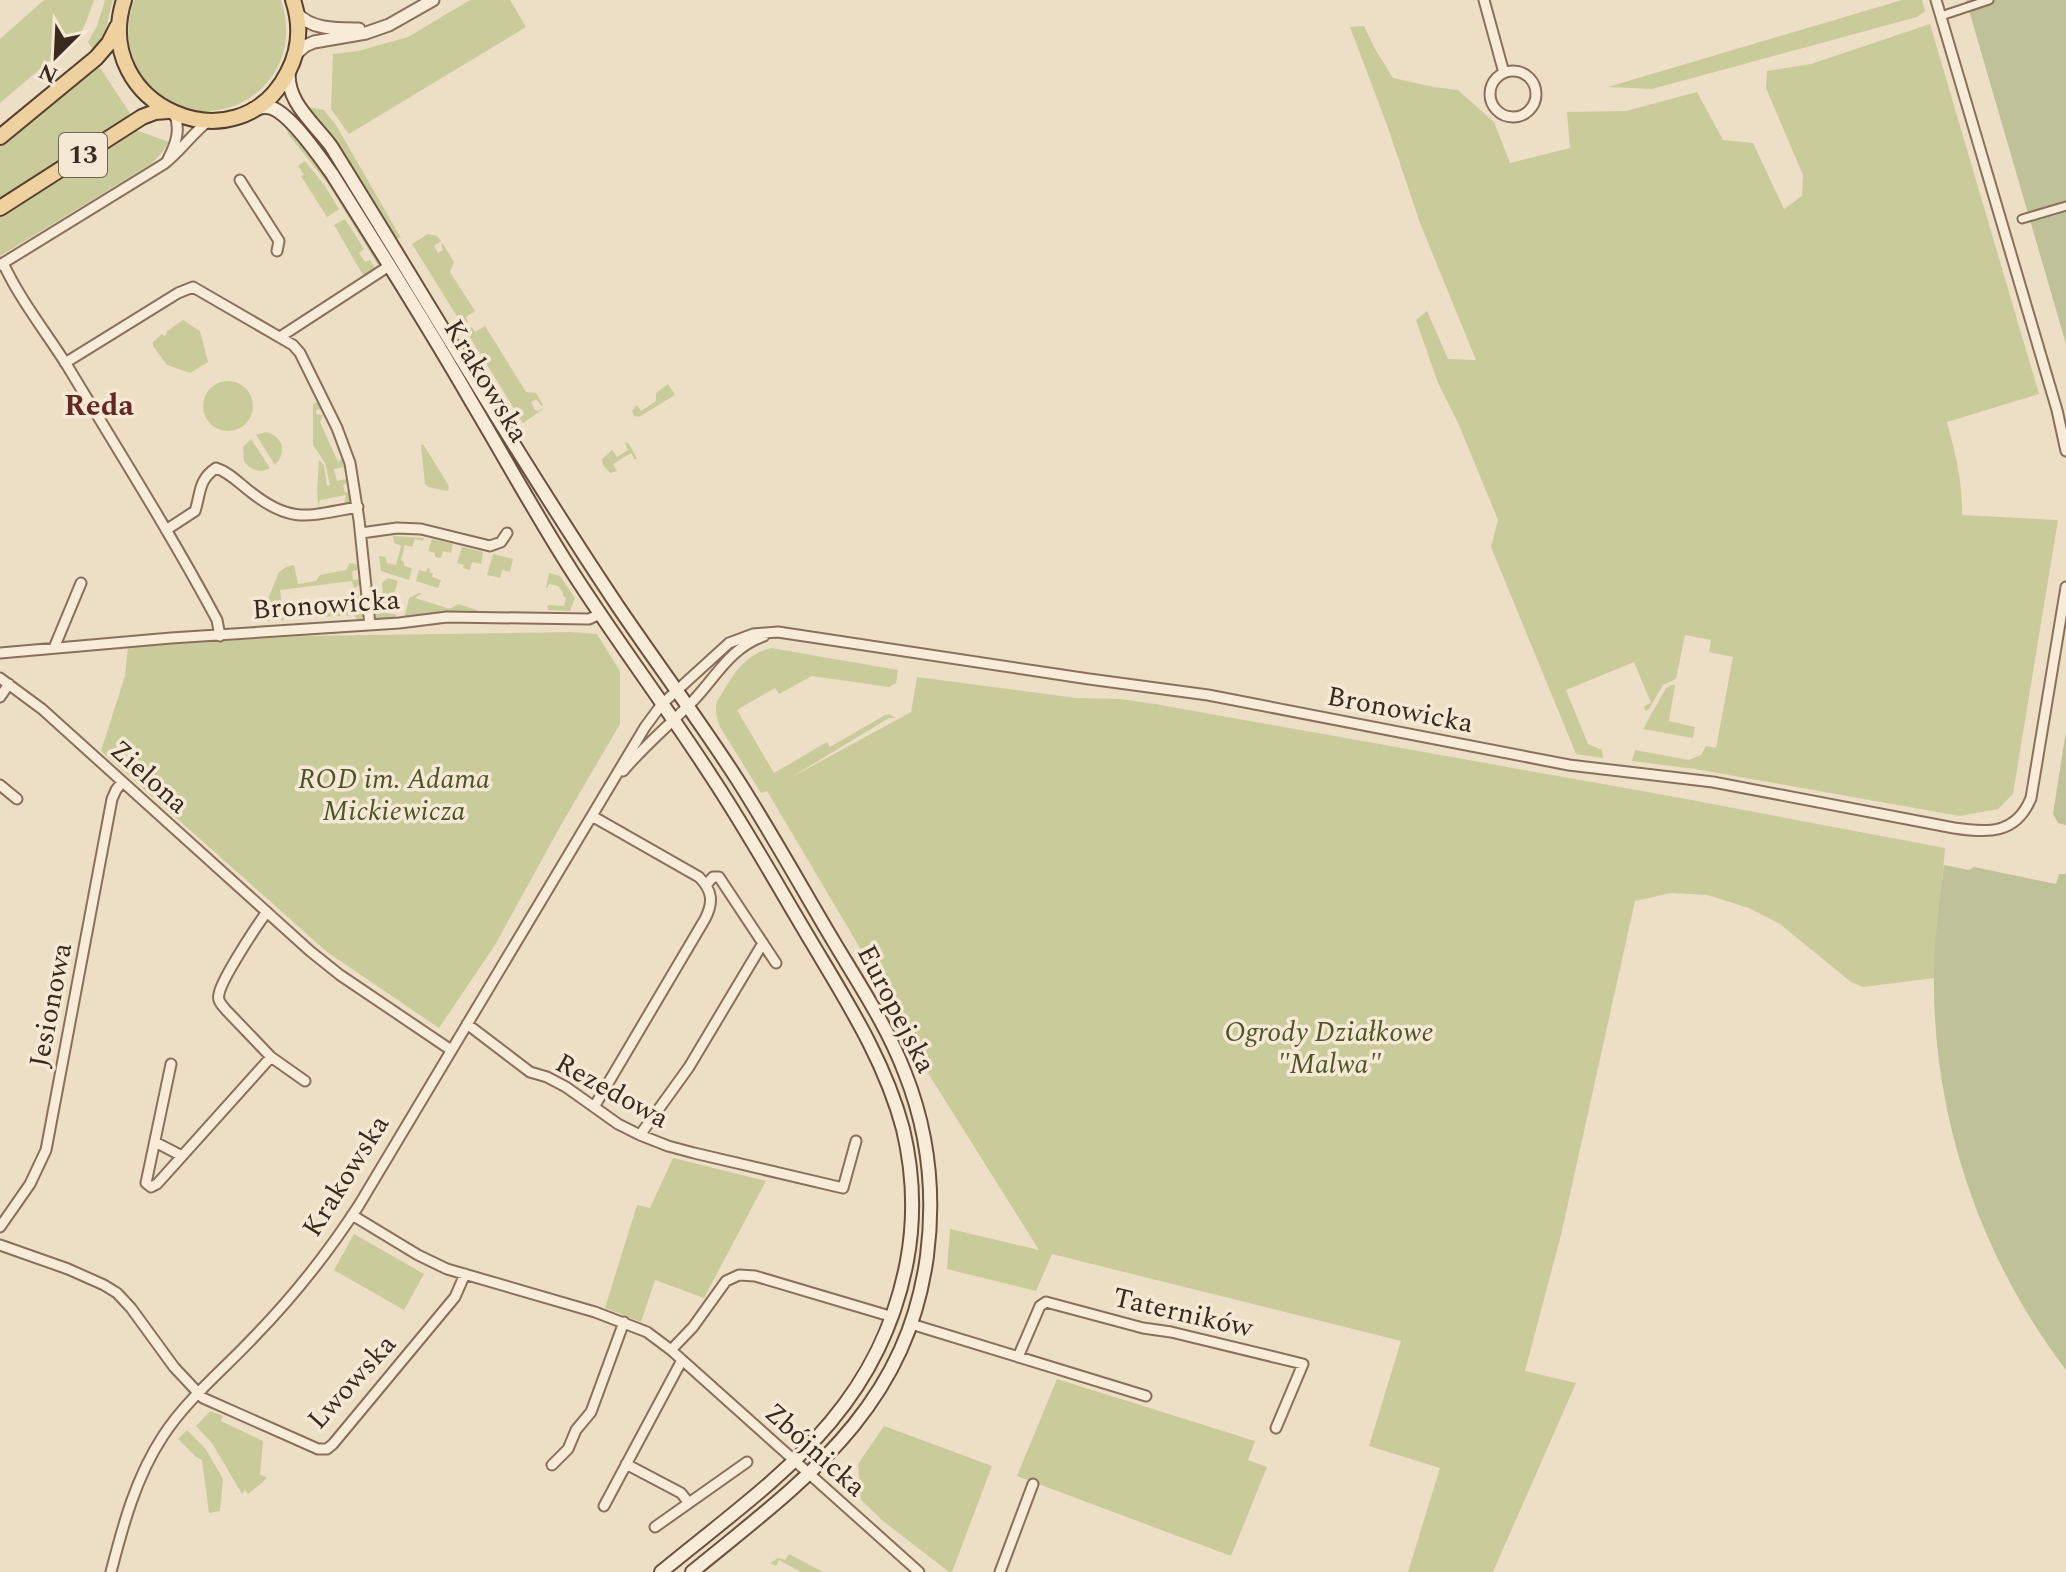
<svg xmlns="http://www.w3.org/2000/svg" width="2066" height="1572" font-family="Spectral,serif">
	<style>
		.green { fill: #cacb9a }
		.cemetery { fill: #bfc199 }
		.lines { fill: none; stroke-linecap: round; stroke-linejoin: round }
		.pedestrian-casing { stroke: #88705c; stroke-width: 11 }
		.minor-casing { stroke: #88705c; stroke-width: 13 }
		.tertiary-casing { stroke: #88705c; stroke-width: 15 }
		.secondary-casing { stroke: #6a513f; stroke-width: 16 }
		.primary-casing { stroke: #563f30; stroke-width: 18 }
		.pedestrian { stroke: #f8ecd9; stroke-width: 7 }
		.minor { stroke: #f8ecd9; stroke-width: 9 }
		.tertiary { stroke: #f8ecd9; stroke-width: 11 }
		.secondary { stroke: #f8ecd9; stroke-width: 12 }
		.primary { stroke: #efd09f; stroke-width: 14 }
		.labels { text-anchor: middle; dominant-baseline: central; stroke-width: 7; stroke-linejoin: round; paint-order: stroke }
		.shield { fill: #f5e9d5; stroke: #716356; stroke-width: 2 }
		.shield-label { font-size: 26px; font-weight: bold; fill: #392a1f }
		.street-label { font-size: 28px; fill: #392a1f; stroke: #f5e9d5 }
		.park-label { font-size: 28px; font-style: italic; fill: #4d5527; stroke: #f5e9d5 }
		.neighbourhood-label { font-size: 30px; font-weight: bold; fill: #642920; stroke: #f5e9d5 }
	</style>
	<rect width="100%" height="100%" fill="#eddec6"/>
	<!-- green -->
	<path class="green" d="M44,0H94L86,22L80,35L0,103V39Z
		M105,0H113C106,21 110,31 94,51L88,42L97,26Z
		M134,0H281C313,97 188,154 139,71C126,49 126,24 134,0Z
		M470,0H510L526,27L349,134L331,109L333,54L358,51L408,37Z
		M1902,0H1922L1925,11L1917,17L1652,89L1608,87Z
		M1930,24L2039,394L1947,422C1955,452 1963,483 1962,515L2058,520L2013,794L1998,809L1960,816L1695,769L1632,761L1635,750L1689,760L1701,755L1706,746L1716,748L1733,657L1709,652L1711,640L1685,635L1676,679L1663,685L1649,709L1645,711L1644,706L1651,703L1634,662L1566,690L1588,744L1602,750L1603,758L1576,754L1491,547L1498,520L1459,425L1438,383L1416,320L1427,311L1448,359L1476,360L1420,223L1387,125L1350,27L1364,26L1375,49L1393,78L1434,87L1458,90L1494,122L1510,163L1570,148L1567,112L1626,111L1697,92L1723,140L1753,143L1784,209L1802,196L1803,175L1766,88L1767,71L1811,64Z
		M98,67L101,69L129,112L130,118L0,202V146Z
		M308,107L324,110L336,125L401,238H396L338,145Z
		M136,130L169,142L161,154L151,164L0,256V216Z
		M287,130C326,167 351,217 379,262L378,265L328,184L288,134Z
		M305,161L325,186L339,209L327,217L301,176L304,175L298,166Z
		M345,219L364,249L359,253L365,262L370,260L376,269L364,276C353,259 345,243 334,225Z
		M428,234L437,236L441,241L434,246L438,253L443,250L441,245L443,244L454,262L450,272L475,311L466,317L468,322L463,326L412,244Z
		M183,320L200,331L208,362L190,373L167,365L153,346V342L162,334L164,336L167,334L166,332Z
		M485,326L526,392L536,393L543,405L541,406L536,399L531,402L535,410L538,411L543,408L542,410L523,423L466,331L472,327L475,332Z
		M203 406a25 25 0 1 1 50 0a25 25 0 1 1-50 0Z
		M668,384L675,395L639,417L634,416L632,411L637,405L641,411L656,401V393Z
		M317,402L319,403L323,409L316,410V414L323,415L320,422L338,462L341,459L346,463L348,473H345L343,467L334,469L337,481L346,479V476H349L350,481L343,485L345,493L351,490L350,502L344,505L346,495L320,500L318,506L317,490L319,460L324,465L327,486L330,485L325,463L313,445V404Z
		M266,432C284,437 287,452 275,465L256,435Z
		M251,439L270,468C260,474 250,470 244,461L243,447Z
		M626,442L629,444L637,458L635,460L631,453L613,464L617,471L610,473L603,465L602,459L612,450L617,457L628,450L625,443Z
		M423,444L449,486L448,491L428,487L425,484L421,445Z
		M393,536L424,538L423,541L415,539L412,547L405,545L401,560L404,562V566L412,568L409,580L381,571L379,556L385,557L387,563L396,565L401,546L394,543Z
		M432,539L453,544L451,553L443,551L441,558L435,557V553L428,551Z
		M462,547L483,552L481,564L472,562L470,570L463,568L464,565L457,563Z
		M493,554L513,559L510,572L502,570L500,578L487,575Z
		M350,563L356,564L360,569L352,571L353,580L361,579C360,583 359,587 354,588L352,581L280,590L284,620L259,621L279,572L286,567L294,565L298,584L316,581L320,575L346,570Z
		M428,568L430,569V573H433L432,577L441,580L438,588L416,581L419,570L426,572Z
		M549,573L560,576L575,598L570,611L548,610L547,606L549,605L564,606L566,598L563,596V593L558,586L549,584L547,588H546Z
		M388,578L398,581L388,613L397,615L392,620H376L375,614L381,613L380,602L384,601L382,583Z
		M419,593H422L415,598L450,609L458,604L486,613L436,614L404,619L409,598Z
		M355,596L361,597L364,604L355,605L356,613L365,612L361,621H358L354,615L303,618L302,612L356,603Z
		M570,632L597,634L620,671V724L561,825L495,945L439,1028L327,952L101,751L125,676L128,647L303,636Z
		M771,648L898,670L896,683L889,687L812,676L779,694L775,688L737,710L774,773L827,742L830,747L885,715L889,714L896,718H889L790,778L911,712L917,677L1076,698L1120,699L1155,704L1659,794L1945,848L1934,978L1863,987L1851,982L1780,924L1749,908L1707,895L1671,893L1635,901L1561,1235L1525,1371L1576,1383L1493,1572H1408L1440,1468L1369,1446L1401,1341L1052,1254L1036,1291L947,1269L950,1229L1039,1250L921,1062L892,997L863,953L767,791L761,793L720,727C717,718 714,710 717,701C733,677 741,656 771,648Z
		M1672,685H1675L1669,721L1695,727L1693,738L1643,729L1666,688Z
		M673,1158L766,1181L704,1298L655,1280L641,1322L605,1308L637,1205L650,1208Z
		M354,1234L424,1274L404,1310L334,1270Z
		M1057,1379L1255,1441L1248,1460L1267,1467L1231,1556L1017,1476Z
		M210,1411L223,1416L221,1421L263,1441L260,1475L267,1477L263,1482L248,1494L245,1490L242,1494L212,1443L196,1426Z
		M884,1426L992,1466L952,1572H949L883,1521L861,1500L858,1464Z
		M187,1430L205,1448L223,1479L220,1511L209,1513L202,1460L195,1456L178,1439Z
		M789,1554L823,1572H801L779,1560L776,1566L770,1563L778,1558L785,1560Z"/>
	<!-- cemetery -->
	<path class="cemetery" d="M1966,0H2066V344Z
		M2066,731V825L2058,823L2053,814Z
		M1944,865L1969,870L1974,867L2056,884L2059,874H2066V1370C1980,1257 1932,1116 1934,974C1934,938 1940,901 1944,865Z"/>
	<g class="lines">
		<defs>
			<path id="pedestrian" d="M1941,16L1989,0
				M2022,219L2066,206"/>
			<path id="minor" d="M1484,0L1504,73
				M1936,0L2057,410L2066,451
				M1490 94a23 23 0 1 1 46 0a23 23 0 1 1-46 0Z
				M168,159C176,144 181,129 174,113
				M240,180L279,241L277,251
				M3,263C20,300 46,332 68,367C118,450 171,534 217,620L220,636
				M0,265L164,164C181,151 194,131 210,120
				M280,337L389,266
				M65,363L178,293L193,287L293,345L300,353L337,428L350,463L359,520L370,625
				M166,530L195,511C201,493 198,480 216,468C229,472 240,484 252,493C293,525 310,515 358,507
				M361,533L397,528L421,529L490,546L501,542L507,533
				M54,648L81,583
				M0,653L171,638L399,623L447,617L589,619L600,614
				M0,678L42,709L310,951L340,975L451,1050
				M0,697L9,684
				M623,771C644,746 668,726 691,703C715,679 729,648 764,636
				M0,785L17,799
				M592,816L699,877C712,890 714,902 705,919L594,1107
				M706,885L713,877H719L776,963
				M267,912C257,925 221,980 219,994C217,1001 222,1005 226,1010L271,1057L305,1081
				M467,1024L530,1072L547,1077L566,1087L618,1124L640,1135L668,1146L694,1153L843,1188L856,1141
				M171,1064L146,1183L151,1187L157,1184L271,1057
				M640,1135L689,1067L763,943
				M155,1142L182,1156
				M352,1215L418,1255L447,1269L595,1312L647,1332L671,1350L919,1572
				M0,1227L30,1184L46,1150L112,799L116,790L122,782
				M0,1245L68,1269L104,1285L117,1293L131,1308L174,1367L203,1398L318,1449H327L333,1444L455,1297L465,1274
				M911,1324L1146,1396
				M671,1350L693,1327L726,1281L739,1275L755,1276L893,1317
				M1018,1357L1040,1306L1046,1302L1143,1328L1171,1332L1303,1364L1276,1428
				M626,1464L681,1493L689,1503
				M552,1465L568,1449L576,1430L591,1412L624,1322
				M604,1506L682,1360
				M655,1527L747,1462
				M111,1572C123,1525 136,1477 163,1436C187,1399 223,1370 253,1338C293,1297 328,1253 359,1205L645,727L662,704L729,643L753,634L778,632L1089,679L1208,695L1569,765L1713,782L1954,828C1987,833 2016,835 2031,798L2066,587
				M1000,1572L1033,1484"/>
			<path id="tertiary" d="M296,12C310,30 338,29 359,29
				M295,55L305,46L314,42L366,33L389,25L433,0"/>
			<path id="secondary" d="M289,70C285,101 314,123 331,146C426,299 517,455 617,605C657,664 699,720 737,779C769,829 798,881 828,932C855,978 886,1023 905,1073C928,1131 935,1194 927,1256C906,1410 803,1481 692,1572
				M253,109C260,107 265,106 272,108C291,115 320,157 332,174C379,249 427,324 471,401C505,458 537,517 573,573C618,643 668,709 713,779C748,832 779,888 812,943C847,1002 885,1061 903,1129C913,1171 915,1218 907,1261C878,1414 773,1480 661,1572"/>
			<path id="primary" d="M124,0C90,107 239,170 288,72C300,49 301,24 293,0
				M0,137L96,58L109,43L117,27
				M0,208L142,117L155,112L168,111"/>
		</defs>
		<!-- pedestrian casing -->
		<use href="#pedestrian" class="pedestrian-casing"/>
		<!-- minor casing -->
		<use href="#minor" class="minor-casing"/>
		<!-- tertiary casing -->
		<use href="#tertiary" class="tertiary-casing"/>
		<!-- secondary casing -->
		<use href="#secondary" class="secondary-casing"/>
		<!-- primary casing -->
		<use href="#primary" class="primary-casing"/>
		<!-- pedestrian -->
		<use href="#pedestrian" class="pedestrian"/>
		<!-- minor -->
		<use href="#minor" class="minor"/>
		<!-- tertiary -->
		<use href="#tertiary" class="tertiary"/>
		<!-- secondary -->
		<use href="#secondary" class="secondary"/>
		<!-- primary -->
		<use href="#primary" class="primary"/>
	</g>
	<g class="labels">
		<!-- shield labels -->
		<rect class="shield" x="59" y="133" width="48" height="44" rx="6"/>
		<g class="shield-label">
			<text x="83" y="155">13</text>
		</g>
		<!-- street labels -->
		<g class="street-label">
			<text transform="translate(486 381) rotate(59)">Krakowska</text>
			<text transform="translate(326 605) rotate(-4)">Bronowicka</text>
			<text transform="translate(1400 710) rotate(11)">Bronowicka</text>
			<text transform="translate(149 777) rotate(42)">Zielona</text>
			<text transform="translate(51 1005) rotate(-79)">Jesionowa</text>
			<text transform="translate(896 1009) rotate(63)">Europejska</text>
			<text transform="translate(612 1091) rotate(29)">Rezedowa</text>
			<text transform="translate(346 1176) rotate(-58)">Krakowska</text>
			<text transform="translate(1183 1313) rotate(13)">Taterników</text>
			<text transform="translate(352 1382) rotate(-48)">Lwowska</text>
			<text transform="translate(815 1450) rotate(42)">Zbójnicka</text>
		</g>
		<!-- park labels -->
		<g class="park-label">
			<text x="394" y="779">ROD im. Adama<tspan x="394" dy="32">Mickiewicza</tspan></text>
			<text x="1329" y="1032">Ogrody Działkowe<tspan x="1329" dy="32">"Malwa"</tspan></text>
		</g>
		<!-- neighbourhood labels -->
		<g class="neighbourhood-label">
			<text x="99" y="406">Reda</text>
		</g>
	</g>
	<!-- north arrow -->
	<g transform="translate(56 56) rotate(204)" stroke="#f5e9d5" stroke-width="6" paint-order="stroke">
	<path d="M0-6L14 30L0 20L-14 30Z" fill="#392a1f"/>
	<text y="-12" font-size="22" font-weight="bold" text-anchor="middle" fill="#392a1f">N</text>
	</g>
</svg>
